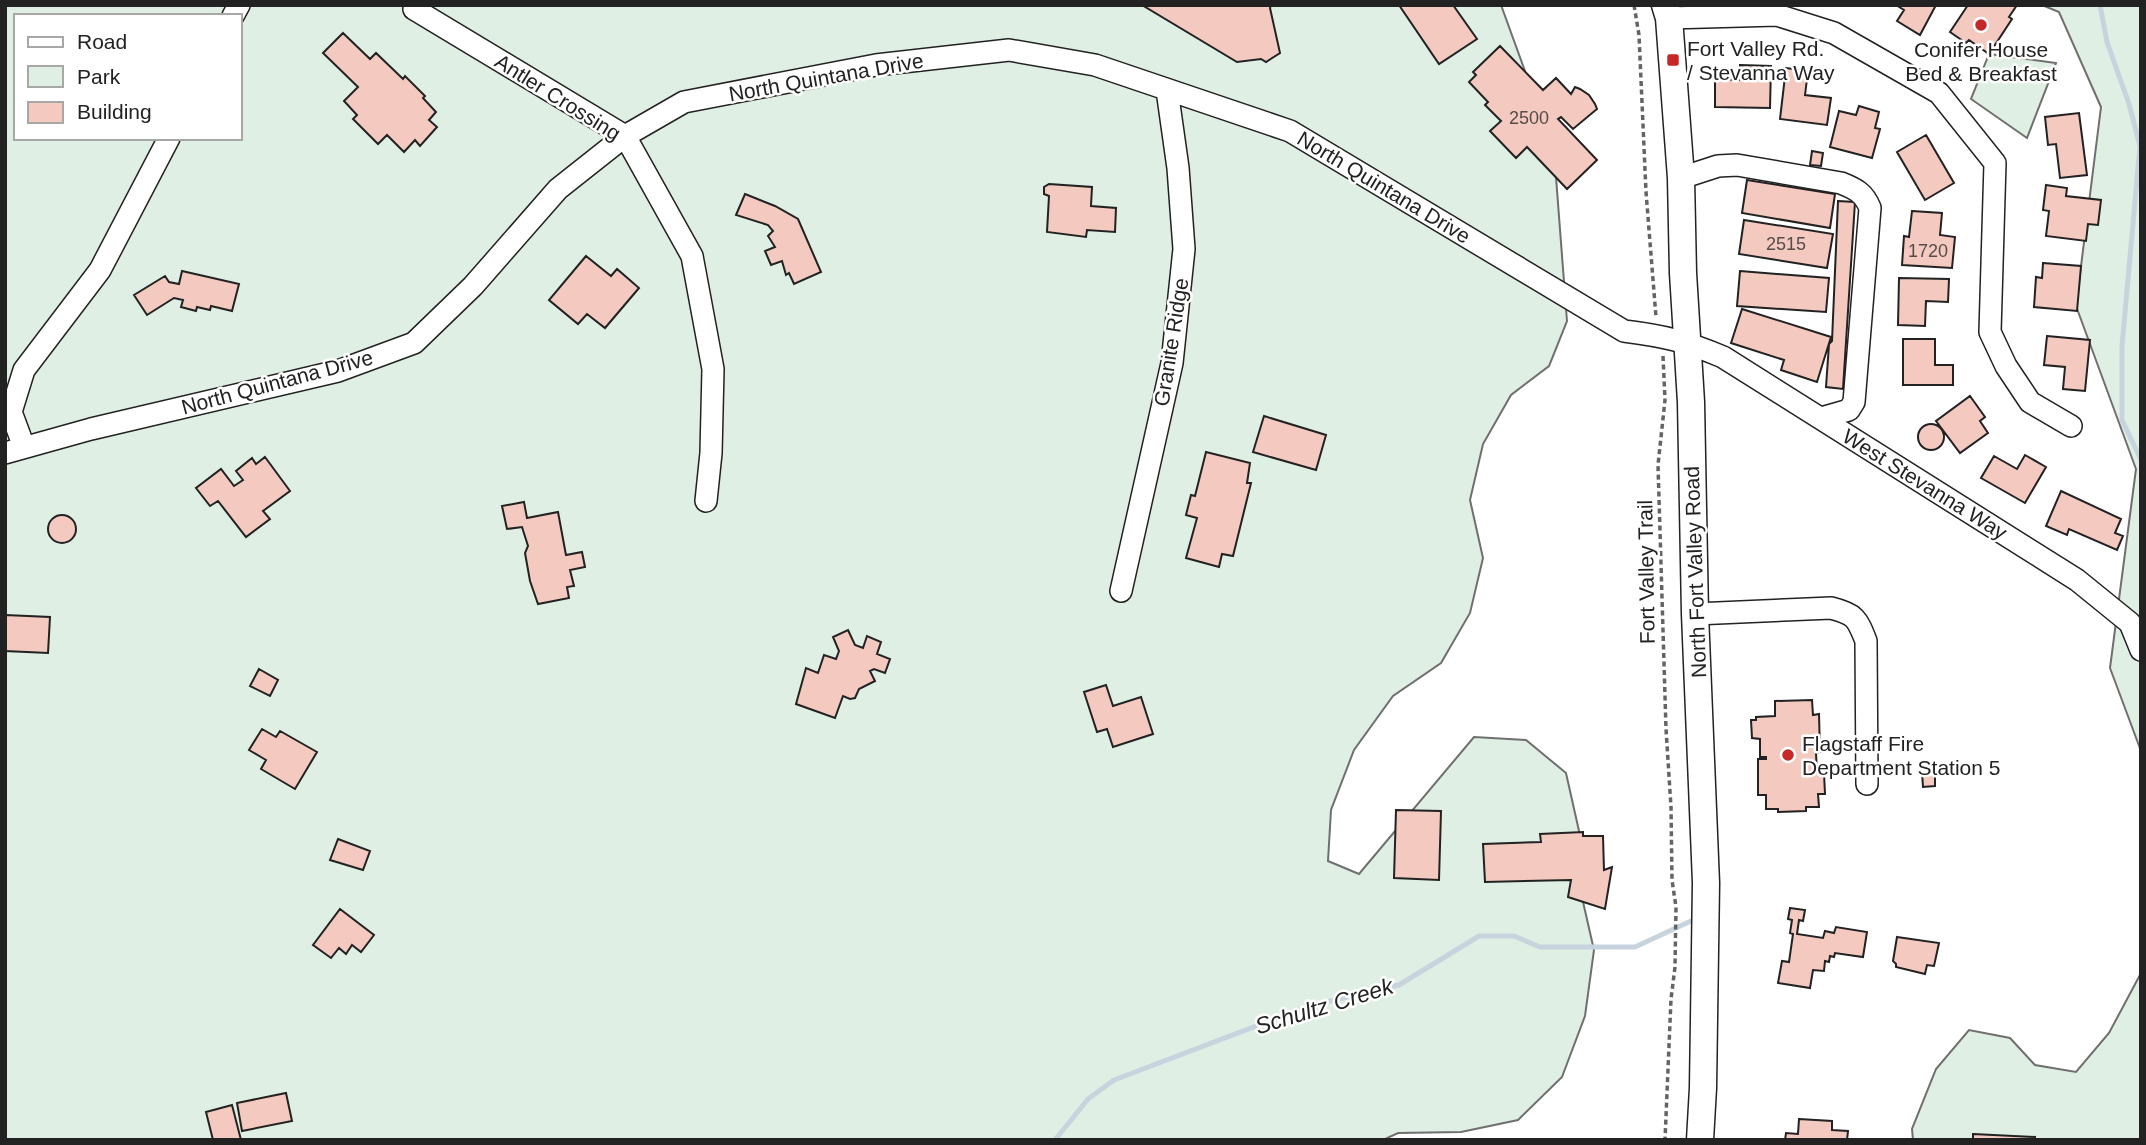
<svg xmlns="http://www.w3.org/2000/svg" width="2146" height="1145" font-family="Arial,sans-serif">
	<style>
		.green { fill: #e0efe3; stroke: #6f6f6f; stroke-width: 2; fill-rule: evenodd }
		.lines { fill: none; stroke-linecap: round; stroke-linejoin: round }
		.stream { stroke: #c7d3dd; stroke-width: 5 }
		.building { fill: #f3c9c0; stroke: #222; stroke-width: 2 }
		.minor-casing { stroke: #222; stroke-width: 24 }
		.major-casing { stroke: #222; stroke-width: 29 }
		.path { stroke: #646464; stroke-width: 3.5; stroke-dasharray: 5 3.5; stroke-linecap: butt }
		.minor { stroke: #fff; stroke-width: 21 }
		.major { stroke: #fff; stroke-width: 26 }
		.poi-dot { fill: #c62828; stroke: #fff; stroke-width: 2.5 }
		.labels { text-anchor: middle; dominant-baseline: central; stroke-width: 5; stroke-linejoin: round; paint-order: stroke }
		.number-label { font-size: 18px; fill: #564c4a }
		.poi-label { font-size: 21px; fill: #222; stroke: #fff; text-anchor: start }
		.street-label { font-size: 21px; fill: #222; stroke: #fff }
		.water-label { font-size: 23px; font-style: italic; fill: #222; stroke: #fff }
	</style>
	<rect width="100%" height="100%" fill="#fff"/>
	<!-- green -->
	<path class="green" d="M5,5H1501L1554,151L1567,321L1549,366L1511,395L1483,444L1470,500L1483,558L1470,613L1441,663L1393,696L1354,750L1331,810L1328,861L1359,874L1474,737L1526,740L1566,773L1579,831L1581,893L1594,950L1585,1016L1562,1077L1518,1120L1461,1132L1398,1133L1383,1140H5ZM16,16H240V138H16Z
		M2042,5H2141V751L2110,668L2136,469L2076,306L2101,107L2059,12Z
		M1989,54L2056,63L2027,138L1971,99Z
		M2141,973V1140H1913L1912,1129L1936,1069L1969,1030L2010,1038L2035,1065L2076,1072L2109,1033Z"/>
	<g class="lines">
		<!-- stream -->
		<path class="stream" d="M2100,5L2107,42L2129,104L2140,146L2122,346V420L2141,460
			M1055,1140L1088,1099L1114,1080L1309,1006L1399,985L1479,936H1514L1540,947H1635L1691,921"/>
	</g>
	<!-- building -->
	<path class="building" d="M1142,5H1271L1270,8L1280,53L1266,62L1261,59L1237,62Z
		M1399,5H1453L1477,39L1439,64Z
		M1896,5H1936L1920,35L1897,21L1904,10Z
		M1968,5H2017L2009,17L2012,19L1989,54L1969,40L1966,43L1950,32Z
		M343,33L370,59L376,53L403,79L405,76L425,96L423,98L436,112L429,120L437,127L420,146L415,140L404,152L387,135L378,144L353,119L357,115L344,101L358,87L323,53Z
		M1500,46L1543,90L1556,78L1571,94L1575,87L1580,89L1589,95L1595,104L1597,109L1573,129L1561,117L1558,119L1597,160L1567,189L1527,147L1516,158L1490,131L1501,121L1485,105L1488,102L1469,82L1476,75L1473,72Z
		M1740,65L1771,66L1770,108L1715,107V79L1739,80Z
		M1786,68L1808,71L1805,95L1831,98L1827,125L1780,119Z
		M1859,106L1879,112L1875,128L1880,129L1872,158L1830,147L1839,111L1856,115Z
		M2079,113L2087,175L2060,178L2056,144L2048,145L2045,117Z
		M1926,135L1954,183L1925,200L1897,152Z
		M1812,151L1823,153L1821,166L1810,165Z
		M1747,180L1835,194L1830,228L1742,213Z
		M1049,184L1092,187L1091,206L1116,208L1115,232L1087,230L1086,237L1047,232L1049,196L1044,194V187Z
		M2046,185L2067,188L2066,196L2101,200L2098,225L2088,224L2086,241L2046,236L2049,211L2043,210Z
		M745,194L775,206L798,219L821,272L794,284L789,273L786,275L782,261L771,265L765,251L775,247L768,236L773,231L768,225L736,215Z
		M1838,201L1855,202L1843,389L1826,387L1829,344L1832,341Z
		M1912,211L1942,213L1940,235L1955,237L1952,268L1902,265L1904,236L1909,237Z
		M1744,220L1833,234L1827,268L1739,254Z
		M586,256L611,276L617,269L639,288L605,328L587,314L578,324L549,300Z
		M2043,263L2081,266L2077,311L2034,307L2036,277L2042,278Z
		M182,271L239,284L232,311L211,306L210,310L197,307L196,311L181,307L183,300L174,298L147,315L134,295L165,276L169,282L179,284Z
		M1740,271L1829,278L1826,312L1737,306Z
		M1899,278L1949,279L1948,302L1926,301L1925,326L1898,325Z
		M1742,309L1831,337L1817,382L1781,370L1784,360L1731,343Z
		M2047,336L2090,340L2085,391L2063,389L2065,367L2044,365Z
		M1903,339H1935V365H1953V385H1903Z
		M1970,396L1985,417L1980,421L1988,433L1960,453L1936,421Z
		M1264,416L1326,435L1316,470L1253,452Z
		M1918 437a13 13 0 1 1 26 0a13 13 0 1 1-26 0Z
		M1206,452L1250,463L1247,483H1251L1233,556L1222,554L1219,567L1186,558L1197,518L1186,515L1191,495L1195,496Z
		M2025,455L2046,467L2025,503L1981,478L1994,456L2017,469Z
		M265,457L290,491L263,511L270,519L246,537L218,501L210,506L196,488L221,469L234,486L243,480L236,471L252,458L256,464Z
		M2061,491L2121,519L2115,533L2123,536L2117,550L2069,529L2067,535L2046,526Z
		M524,502L527,518L558,512L566,555L582,552L585,567L570,570L574,586L567,587L569,598L538,604L530,581L525,553L528,546L522,527L507,529L502,506Z
		M48 529a14 14 0 1 1 28 0a14 14 0 1 1-28 0Z
		M5,615L50,617L48,653L5,651Z
		M848,630L855,645L863,648L867,636L881,642L877,654L890,659L885,673L874,669L870,671L875,681L859,689L855,698L850,699L843,696L835,718L796,704L806,668L818,673L824,655L836,659L839,651L833,637Z
		M259,669L278,680L270,696L250,686Z
		M1106,685L1113,706L1141,697L1153,734L1113,747L1107,729L1097,732L1084,692Z
		M1812,700L1813,715L1819,714L1820,752L1816,753L1817,773H1824L1825,794H1818L1819,807H1806V811L1778,812V809H1766V795H1758V759H1766V757H1760V739L1752,738L1751,720H1756V717L1775,716V701Z
		M262,729L276,737L280,731L317,752L295,789L261,769L266,760L249,750Z
		M1922,772H1935V786L1923,787Z
		M1396,810L1441,811L1439,880L1394,878Z
		M1583,832V836H1603L1604,870L1612,867L1605,909L1568,897L1571,880L1485,882L1483,844L1541,842L1540,834Z
		M338,839L370,851L363,870L330,860Z
		M1790,908L1805,910L1803,921L1799,920L1797,934L1823,938L1825,931L1834,933L1836,927L1867,932L1863,957L1835,953L1834,957L1830,956L1829,962L1825,961L1824,971L1813,970L1810,988L1778,983L1782,961L1789,962L1793,934L1790,933L1792,920L1788,919Z
		M340,909L374,935L361,952L352,945L346,954L339,948L331,958L313,945Z
		M1897,937L1939,943L1934,966L1927,965L1925,974L1896,967V964L1893,961Z
		M286,1093L292,1121L242,1131L237,1103Z
		M232,1105L241,1140H213L206,1112Z
		M1799,1119L1832,1121V1130L1848,1131L1847,1140H1785L1786,1133L1798,1134Z
		M1973,1134L2035,1137V1140H1973Z"/>
	<g class="lines">
		<defs>
			<path id="minor" d="M414,9L625,136L692,256L713,369L711,453L706,501
				M233,16L239,5
				M1669,18L1777,15L1834,33L1939,93L1995,163L1990,332L2006,366L2030,402L2071,426
				M1681,178L1718,166L1737,165L1841,183C1856,189 1864,193 1870,208L1854,402L1849,410L1821,418
				M24,447L11,412L24,370L100,270L169,138
				M5,453L91,429L338,371L414,343L473,286L558,189L625,136L684,102L876,65L1009,50L1095,65L1290,131L1624,331C1664,336 1685,341 1723,357L2077,580L2130,623L2141,650
				M1121,591L1172,363L1184,249L1178,168L1167,90
				M1695,614L1831,608C1855,614 1857,618 1866,641L1867,784"/>
			<path id="major" d="M1665,5L1669,18L1681,178L1683,273L1691,402L1695,614L1706,883L1703,1088L1700,1140"/>
		</defs>
		<!-- minor casing -->
		<use href="#minor" class="minor-casing"/>
		<!-- major casing -->
		<use href="#major" class="major-casing"/>
		<!-- path -->
		<path class="path" d="M1634,5L1639,35L1646,192L1656,317
			M1663,356L1665,400L1658,465L1666,729L1671,807L1672,880L1676,907L1675,967L1671,999L1665,1140"/>
		<!-- minor -->
		<use href="#minor" class="minor"/>
		<!-- major -->
		<use href="#major" class="major"/>
	</g>
	<!-- markers -->
	<g class="poi-dot">
		<circle cx="1981" cy="25" r="7"/>
		<rect x="1666" y="53" width="14" height="14" rx="3.5"/>
		<circle cx="1788" cy="755" r="7"/>
	</g>
	<g class="labels">
		<!-- number labels -->
		<g class="number-label">
			<text x="1529" y="118">2500</text>
			<text x="1786" y="244">2515</text>
			<text x="1928" y="251">1720</text>
		</g>
		<!-- poi labels -->
		<g class="poi-label">
			<text x="1687" y="48">Fort Valley Rd.<tspan x="1687" dy="24">/ Stevanna Way</tspan></text>
			<text x="1981" y="49" text-anchor="middle">Conifer House<tspan x="1981" dy="24">Bed &amp; Breakfast</tspan></text>
			<text x="1802" y="743">Flagstaff Fire<tspan x="1802" dy="24">Department Station 5</tspan></text>
		</g>
		<!-- street labels -->
		<g class="street-label">
			<text transform="translate(826 77) rotate(-10)">North Quintana Drive</text>
			<text transform="translate(558 97) rotate(32)">Antler Crossing</text>
			<text transform="translate(1384 187) rotate(31)">North Quintana Drive</text>
			<text transform="translate(1171 342) rotate(-81)">Granite Ridge</text>
			<text transform="translate(277 382) rotate(-15)">North Quintana Drive</text>
			<text transform="translate(1925 484) rotate(32)">West Stevanna Way</text>
			<text transform="translate(1646 572) rotate(-91)">Fort Valley Trail</text>
			<text transform="translate(1695 572) rotate(-92)">North Fort Valley Road</text>
		</g>
		<!-- water labels -->
		<g class="water-label">
			<text transform="translate(1324 1006) rotate(-17)">Schultz Creek</text>
		</g>
	</g>
	<!-- border -->
	<rect width="2146" height="1145" fill="none" stroke="#222222" stroke-width="14"/>
	<!-- legend -->
	<rect x="14" y="14" width="228" height="126" fill="#ffffff" stroke="#a7a7a7" stroke-width="2"/>
	<rect x="28" y="37" width="35" height="10" fill="#ffffff" stroke="#a7a7a7" stroke-width="2"/>
	<text x="77" y="49" font-size="21" fill="#222222">Road</text>
	<rect x="28" y="66" width="35" height="21" fill="#e0efe3" stroke="#a7a7a7" stroke-width="2"/>
	<text x="77" y="84" font-size="21" fill="#222222">Park</text>
	<rect x="28" y="102" width="35" height="21" fill="#f3c9c0" stroke="#a7a7a7" stroke-width="2"/>
	<text x="77" y="119" font-size="21" fill="#222222">Building</text>
</svg>
